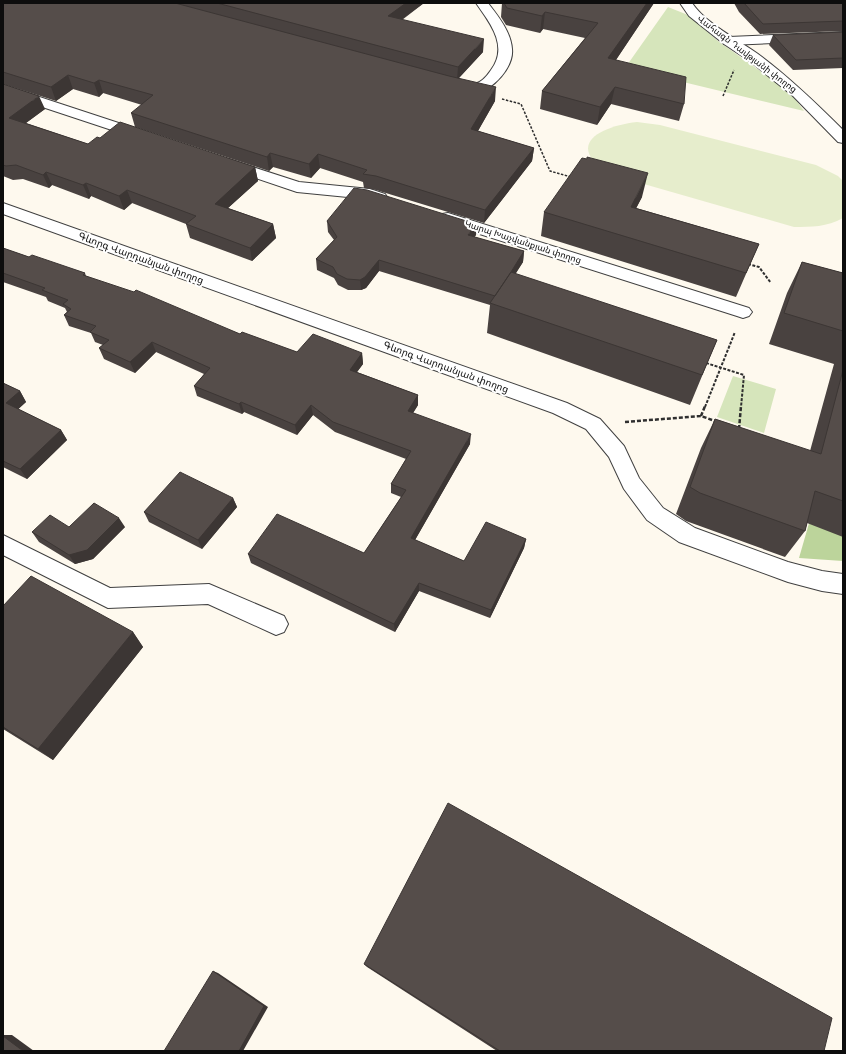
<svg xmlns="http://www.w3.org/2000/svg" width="846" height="1054" font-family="'PT Serif','Noto Sans Armenian',serif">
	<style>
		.green { fill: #d6e5bb }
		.forest { fill: #bcd49b }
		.pitch { fill: #e6edcc }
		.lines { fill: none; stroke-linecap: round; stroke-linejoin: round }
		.minor-casing { stroke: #404040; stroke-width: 2 }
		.tertiary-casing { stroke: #404040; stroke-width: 2 }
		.path-far2 { stroke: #2f2f2f; stroke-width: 1.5; stroke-dasharray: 2.5 1.5; stroke-linecap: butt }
		.path-far1 { stroke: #2f2f2f; stroke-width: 2; stroke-dasharray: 3 1.5; stroke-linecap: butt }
		.path { stroke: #2f2f2f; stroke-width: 2.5; stroke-dasharray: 4 2; stroke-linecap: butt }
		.minor { fill: #fff; fill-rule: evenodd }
		.tertiary { fill: #fff; fill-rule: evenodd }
		.wall { fill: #494240 }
		.shaded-wall { fill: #3c3634 }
		.building { fill: #554d4a; stroke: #3c3634 }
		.labels { text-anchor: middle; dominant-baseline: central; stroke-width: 4; stroke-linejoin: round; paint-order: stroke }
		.far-street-label { font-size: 9px; fill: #0d0d0d; stroke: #fff }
		.street-label { font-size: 10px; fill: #0d0d0d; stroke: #fff }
	</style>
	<rect width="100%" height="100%" fill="#fef9ee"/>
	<!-- green -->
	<path class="green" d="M668,7L688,15L718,41L791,93L804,111L625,68Z
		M733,376L776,389L764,433L717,417Z"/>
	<!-- forest -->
	<path class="forest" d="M818,492L843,501V561L799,558Z"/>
	<!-- pitch -->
	<path class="pitch" d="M637,122L660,125L816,165L838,176L843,181V218C827,227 811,227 794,227L609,174C563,144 602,126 637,122Z"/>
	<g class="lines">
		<defs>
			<path id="minor" d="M476,3H488C498,16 511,32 512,49C514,67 493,90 476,93C468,94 460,90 452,88L450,85L452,82L457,81L475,84C482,82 487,76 491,70C509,46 490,23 476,3Z
				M843,32V40L729,45L724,44L722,41L724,38L729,37Z
				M3,85L149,133L151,136L149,139L144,140L139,139L3,94Z
				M228,159L299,182L370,189L385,194L387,197L385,200L379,202L368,199L297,192L223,167L220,164L223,161Z
				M3,203L567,403L600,419L624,446L639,478L663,508L695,528L788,562L822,571L843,574V594L822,591L788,582L679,542L647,520L624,489L609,457L586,429L553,413L3,214Z
				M448,213L749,308L752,312L749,316L743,318L737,316L442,222L440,218L442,214Z
				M3,535L110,588L209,584L284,616L288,624L284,632L276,635L208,604L108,608L3,555Z"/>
			<path id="tertiary" d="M680,3H692C708,26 740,40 762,57C791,79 817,104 843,130V143L838,142L793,96L751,62L724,44L689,16Z"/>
		</defs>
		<!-- minor casing -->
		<use href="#minor" class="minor-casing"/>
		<!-- tertiary casing -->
		<use href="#tertiary" class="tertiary-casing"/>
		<!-- path-far2 -->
		<path class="path-far2" d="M723,96L734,70
			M502,99L521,104L550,171L571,177"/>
		<!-- path-far1 -->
		<path class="path-far1" d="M748,264L759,267L771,283
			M706,363L744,375L741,407
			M705,407L735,332"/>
		<!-- path -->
		<path class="path" d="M701,416L705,406
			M625,422L701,416L715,421
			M739,429L741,406"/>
		<!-- minor -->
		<use href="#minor" class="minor"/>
		<!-- tertiary -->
		<use href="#tertiary" class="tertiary"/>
	</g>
	<!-- wall -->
	<path class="wall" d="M3,3H424L402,20L483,52L459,78L495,101L478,131L534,148L532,161L484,223L376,190L364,188L363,182L320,168L311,178L273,167L269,171L135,127L131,113L142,105L103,93L99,97L73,89L56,101L3,84Z
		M502,3H654L616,60L684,104L679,121L611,104L597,125L540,109L542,91L585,38L543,29L540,33L506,25L501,17Z
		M734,3H843V31L760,34L739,12Z
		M843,32V68L793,70L769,45L773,35Z
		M3,84L45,109L26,123L88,144L100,138L255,167L258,181L228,208L273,224L276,238L252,261L190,238L186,224L132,203L124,210L91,196L89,199L52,185L49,188L23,179L13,180L3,176Z
		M642,197L636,208L759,244L736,297L541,236L544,212Z
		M327,221L476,235L474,237L524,251L523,262L515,274L717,340L690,405L487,333L490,305L379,271L366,288L361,290H348L338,285L334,278L317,270L316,259L334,240L328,232Z
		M3,248L29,257L85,273L86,276L240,334L297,352L362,353L363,364L357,372L418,395V405L413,413L470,444L415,540L464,561L526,539L524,548L490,618L419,591L395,632L251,563L248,554L364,553L401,497L391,493V484L406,459L335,432L313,415L297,435L244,412L242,414L197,396L194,386L204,374L156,352L135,373L104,359L99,348L103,345L95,342L91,333L69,326L64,315L67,312L65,308L48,301L46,297L3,282Z
		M802,262L843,273V537L807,523L805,531L785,557L686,521L676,514L701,448L715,419L810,451L834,364L769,344L787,293Z
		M3,383L20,391L26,402L18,409L61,430L67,440L27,479L3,467Z
		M233,498L237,507L202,549L149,522L144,512Z
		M69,527H125L93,559L75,564L39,542L32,532Z
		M3,606L133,632L143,647L53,760L3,729Z
		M364,964L824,1051H497L367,967Z"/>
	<!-- shaded-wall -->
	<path class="shaded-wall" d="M406,3H424L388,29V16Z
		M647,3H654L605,76L608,58Z
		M545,12L543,29L540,33L542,16Z
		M484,39L483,52L457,80L458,67Z
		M68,75L73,89L56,101L51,87Z
		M99,80L103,93L99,97L94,83Z
		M496,87L495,101L471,143V129Z
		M615,87L611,104L597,125L600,107Z
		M39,96L45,109L15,131L9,118Z
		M534,148L532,161L484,223L485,210Z
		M270,153L273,167L269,171L267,157Z
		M318,154L320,168L311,178L309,164Z
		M255,167L258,181L218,217L215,204Z
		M46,172L52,185L49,188L43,175Z
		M648,173L642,197L625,230L631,207Z
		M86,183L91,196L89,199L83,185Z
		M127,190L132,203L124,210L119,196Z
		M273,224L276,238L252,261L250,248Z
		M476,224V235L467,246L468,235Z
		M524,251L523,262L496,305L497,296Z
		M379,260V271L366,288L361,290L360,280Z
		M152,342L156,352L135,373L130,362Z
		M362,353L363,364L351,380L350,370Z
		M20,391L26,402L13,414L6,403Z
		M418,395V405L408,421V411Z
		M241,402L244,412L242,414L239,404Z
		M311,405L313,415L297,435L295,425Z
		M61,430L67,440L27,479L20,469Z
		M471,434L470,444L411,547V538Z
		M233,498L237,507L202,549L198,540Z
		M119,518L125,527L93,559L75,564L69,555Z
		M526,539L524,548L490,618L491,610Z
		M419,583V591L395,632L394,624Z
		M133,632L143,647L53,760L38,749Z
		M213,971L218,973L268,1007L243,1051H239Z
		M3,1034L4,1035H12L34,1051H23L3,1039Z"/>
	<!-- building -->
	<path class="building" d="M3,3H175L449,76L496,87L471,129L534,148L485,210L376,176L363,174L367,170L318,154L309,164L270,153L267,157L131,113L153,95L99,80L94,83L68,75L51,87L3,72Z
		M217,3H406L388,16L484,39L458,67Z
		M504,3H647L608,58L686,77L684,104L615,87L600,107L542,91L598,23L545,12L542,16L507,8Z
		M744,3H843V21L763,24Z
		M843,32V58L796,60L773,35Z
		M3,84L39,96L9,118L88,144L97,137L100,138L120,122L255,167L215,204L273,224L250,248L186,224L196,216L127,190L119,196L86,183L83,185L46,172L43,175L16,165L6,166L3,165Z
		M587,157L648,173L631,207L759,244L746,273L544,212L582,158L587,159Z
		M354,188L367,190L476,224L468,235L524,251L511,272L495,296L379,260L365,277L360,280L347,279L337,274L333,267L316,259L337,237L327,221Z
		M3,248L29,257L32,255L85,273L83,275L134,292L136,290L240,334L242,332L297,352L313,334L362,353L350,370L418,395L408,411L471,434L411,538L464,561L486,522L526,539L491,610L419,583L394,624L248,554L277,514L364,553L406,490L391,484L411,451L333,422L311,405L295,425L241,402L239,404L194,386L210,368L152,342L130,362L99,348L109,340L90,332L96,326L64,315L71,309L63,304L68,300L42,290L45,288L3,273Z
		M802,262L843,273V331L784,313Z
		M511,272L717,340L702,375L490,303Z
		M843,370V501L815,491L805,531L700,493L690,487L715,419L821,454Z
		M3,383L20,391L6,403L61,430L20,469L3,461Z
		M180,472L233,498L198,540L144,512Z
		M94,503L119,518L87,550L69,555L32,532L50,515L69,527Z
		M31,576L133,632L38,749L3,727V606Z
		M448,803L832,1018L824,1051H500L364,964Z
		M213,971L264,1006L239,1051H164Z
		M3,1036L23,1051H3Z"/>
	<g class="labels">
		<!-- far-street labels -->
		<g class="far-street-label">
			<text transform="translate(747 54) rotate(37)">Վահագն Դավթյանի փողոց</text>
			<text transform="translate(523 242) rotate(18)">Կարպ Խաչվանքյան փողոց</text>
		</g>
		<!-- street labels -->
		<g class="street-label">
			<text transform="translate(141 258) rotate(20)">Գևորգ Վարդանյան փողոց</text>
			<text transform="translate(446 367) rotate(20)">Գևորգ Վարդանյան փողոց</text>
		</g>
	</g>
	<!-- border -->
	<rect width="846" height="1054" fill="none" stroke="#0d0d0d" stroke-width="8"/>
</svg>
